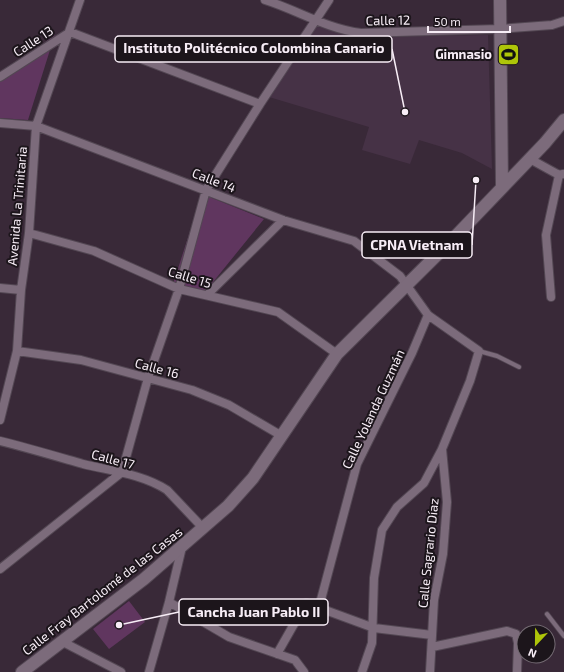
<svg xmlns="http://www.w3.org/2000/svg" width="564" height="672" font-family="'Exo 2',sans-serif">
	<style>
		.built { fill: #463246 }
		.green { fill: #60365f }
		.lines { fill: none; stroke-linecap: round; stroke-linejoin: round }
		.lane-casing { stroke: #534753; stroke-width: 5.5 }
		.street-casing { stroke: #534753; stroke-width: 10 }
		.secondary-casing { stroke: #534753; stroke-width: 14 }
		.lane { stroke: #7c6b7b; stroke-width: 4 }
		.street { stroke: #7c6b7b; stroke-width: 8 }
		.secondary { stroke: #7c6b7b; stroke-width: 12 }
		.labels { text-anchor: middle; dominant-baseline: central; stroke-width: 4; stroke-linejoin: round; paint-order: stroke }
		.street-label { font-size: 13px; fill: #f7edf6; stroke: #1c151b }
		.poi-label { font-size: 13px; font-weight: bold; fill: #f7edf6; stroke: #1c151b; text-anchor: end }
		.leader { fill: none; stroke: #f7edf6; stroke-width: 1.5 }
		.callout-dot { fill: #f7edf6; stroke: #1c151b; stroke-width: 1.5 }
		.callout { fill: #1c151b; stroke: #f7edf6; stroke-width: 1.5 }
		.callout-label { font-size: 14px; text-anchor: middle; font-weight: bold; fill: #f7edf6 }
	</style>
	<rect width="100%" height="100%" fill="#392938"/>
	<!-- built -->
	<path class="built" d="M316,26L353,37L488,35L492,169L462,153L419,140L410,164L362,150L369,127L269,97Z"/>
	<!-- green -->
	<path class="green" d="M55,34L28,120L0,118V80Z
		M202,194L264,219L205,292L173,284Z
		M129,601L145,622L109,649L93,629Z"/>
	<g class="lines">
		<defs>
			<path id="lane" d="M479,351L497,356L519,367
				M547,614L564,636"/>
			<path id="street" d="M265,0C297,10 327,29 361,33L499,29L552,25L564,21
				M0,77L70,32L260,104
				M0,123L36,126L283,220L354,241L400,276L428,315L479,351L470,381L442,449L447,502L443,554L434,600L430,672
				M530,159L559,175L563,174
				M29,233L94,251L179,289L278,312L337,354
				M0,288L21,290
				M207,295L283,220
				M551,297L546,235L559,175
				M17,351L81,360L192,390L229,405L282,436
				M0,420L17,351L21,290L29,233L36,126L80,0
				M0,441C28,448 55,456 83,464C111,471 142,474 167,490L203,528
				M0,569L122,472L148,378L179,289L206,190L260,104L329,0
				M169,602L229,637L295,660L304,672
				M319,607L357,464L412,353L428,315
				M61,641L121,672
				M432,647L507,631L516,634L518,643L517,672
				M277,654L306,603L374,628L432,635
				M149,672L169,602L182,547
				M362,672L372,643L374,578L382,530L397,507L424,483L442,449"/>
			<path id="secondary" d="M500,0L502,185
				M22,672L144,579L228,506L253,478L337,354L453,239L545,143L564,120"/>
		</defs>
		<!-- lane casing -->
		<use href="#lane" class="lane-casing"/>
		<!-- street casing -->
		<use href="#street" class="street-casing"/>
		<!-- secondary casing -->
		<use href="#secondary" class="secondary-casing"/>
		<!-- lane -->
		<use href="#lane" class="lane"/>
		<!-- street -->
		<use href="#street" class="street"/>
		<!-- secondary -->
		<use href="#secondary" class="secondary"/>
	</g>
	<!-- icons -->
	<defs>
		<symbol id="stadium-square" viewBox="-11 -11 22 22"><rect x="-9" y="-9" width="18" height="18" rx="4" fill="#aec509" stroke="#1c151b"/><path d="M0-5a6.5 5 0 1 0 0 10a6.5 5 0 1 0 0-10ZM-3.5-1.8h7v3.6h-7Z" fill="#111"/></symbol>
	</defs>
	<g fill-rule="evenodd">
		<use href="#stadium-square" x="496" y="42" width="25" height="25"/>
	</g>
	<g class="labels">
		<!-- street labels -->
		<g class="street-label">
			<text transform="translate(388 20) rotate(-1)">Calle 12</text>
			<text transform="translate(33 41) rotate(-33)">Calle 13</text>
			<text transform="translate(214 180) rotate(21)">Calle 14</text>
			<text transform="translate(17 206) rotate(-85)">Avenida La Trinitaria</text>
			<text transform="translate(190 277) rotate(17)">Calle 15</text>
			<text transform="translate(157 368) rotate(15)">Calle 16</text>
			<text transform="translate(373 409) rotate(-65)">Calle Yolanda Guzmán</text>
			<text transform="translate(113 459) rotate(15)">Calle 17</text>
			<text transform="translate(428 553) rotate(-84)">Calle Sagrario Díaz</text>
			<text transform="translate(102 591) rotate(-38)">Calle Fray Bartolomé de las Casas</text>
		</g>
		<!-- poi labels -->
		<g class="poi-label">
			<text x="492" y="54">Gimnasio</text>
		</g>
	</g>
	<!-- callouts -->
	<path class="leader" d="M405 112L392 49M476 180L472 245M119 625L179 612"/>
	<g class="callout-dot">
		<circle cx="405" cy="112" r="4"/>
		<circle cx="476" cy="180" r="4"/>
		<circle cx="119" cy="625" r="4"/>
	</g>
	<g class="callout">
		<rect x="115" y="36" width="277" height="26" rx="4"/>
		<rect x="362" y="232" width="110" height="26" rx="4"/>
		<rect x="179" y="599" width="149" height="26" rx="4"/>
	</g>
	<g class="callout-label">
		<text x="254" y="53">Instituto Politécnico Colombina Canario</text>
		<text x="417" y="250">CPNA Vietnam</text>
		<text x="254" y="617">Cancha Juan Pablo II</text>
	</g>
	<!-- north arrow -->
	<g transform="translate(536 644) rotate(202)"><circle r="19" fill="#1c151b" stroke="#746b73"/>
	<path d="M0-3L7 15L0 10L-7 15Z" fill="#aec509"/>
	<text y="-6" font-size="11" font-weight="bold" text-anchor="middle" fill="#f7edf6">N</text>
	</g>
	<!-- scale -->
	<path d="M428 26v6h82v-6" fill="none" stroke="#f7edf6" stroke-width="2"/>
	<text x="434" y="26" font-size="12" fill="#f7edf6" stroke="#1c151b" stroke-width="3" paint-order="stroke">50 m</text>
</svg>
